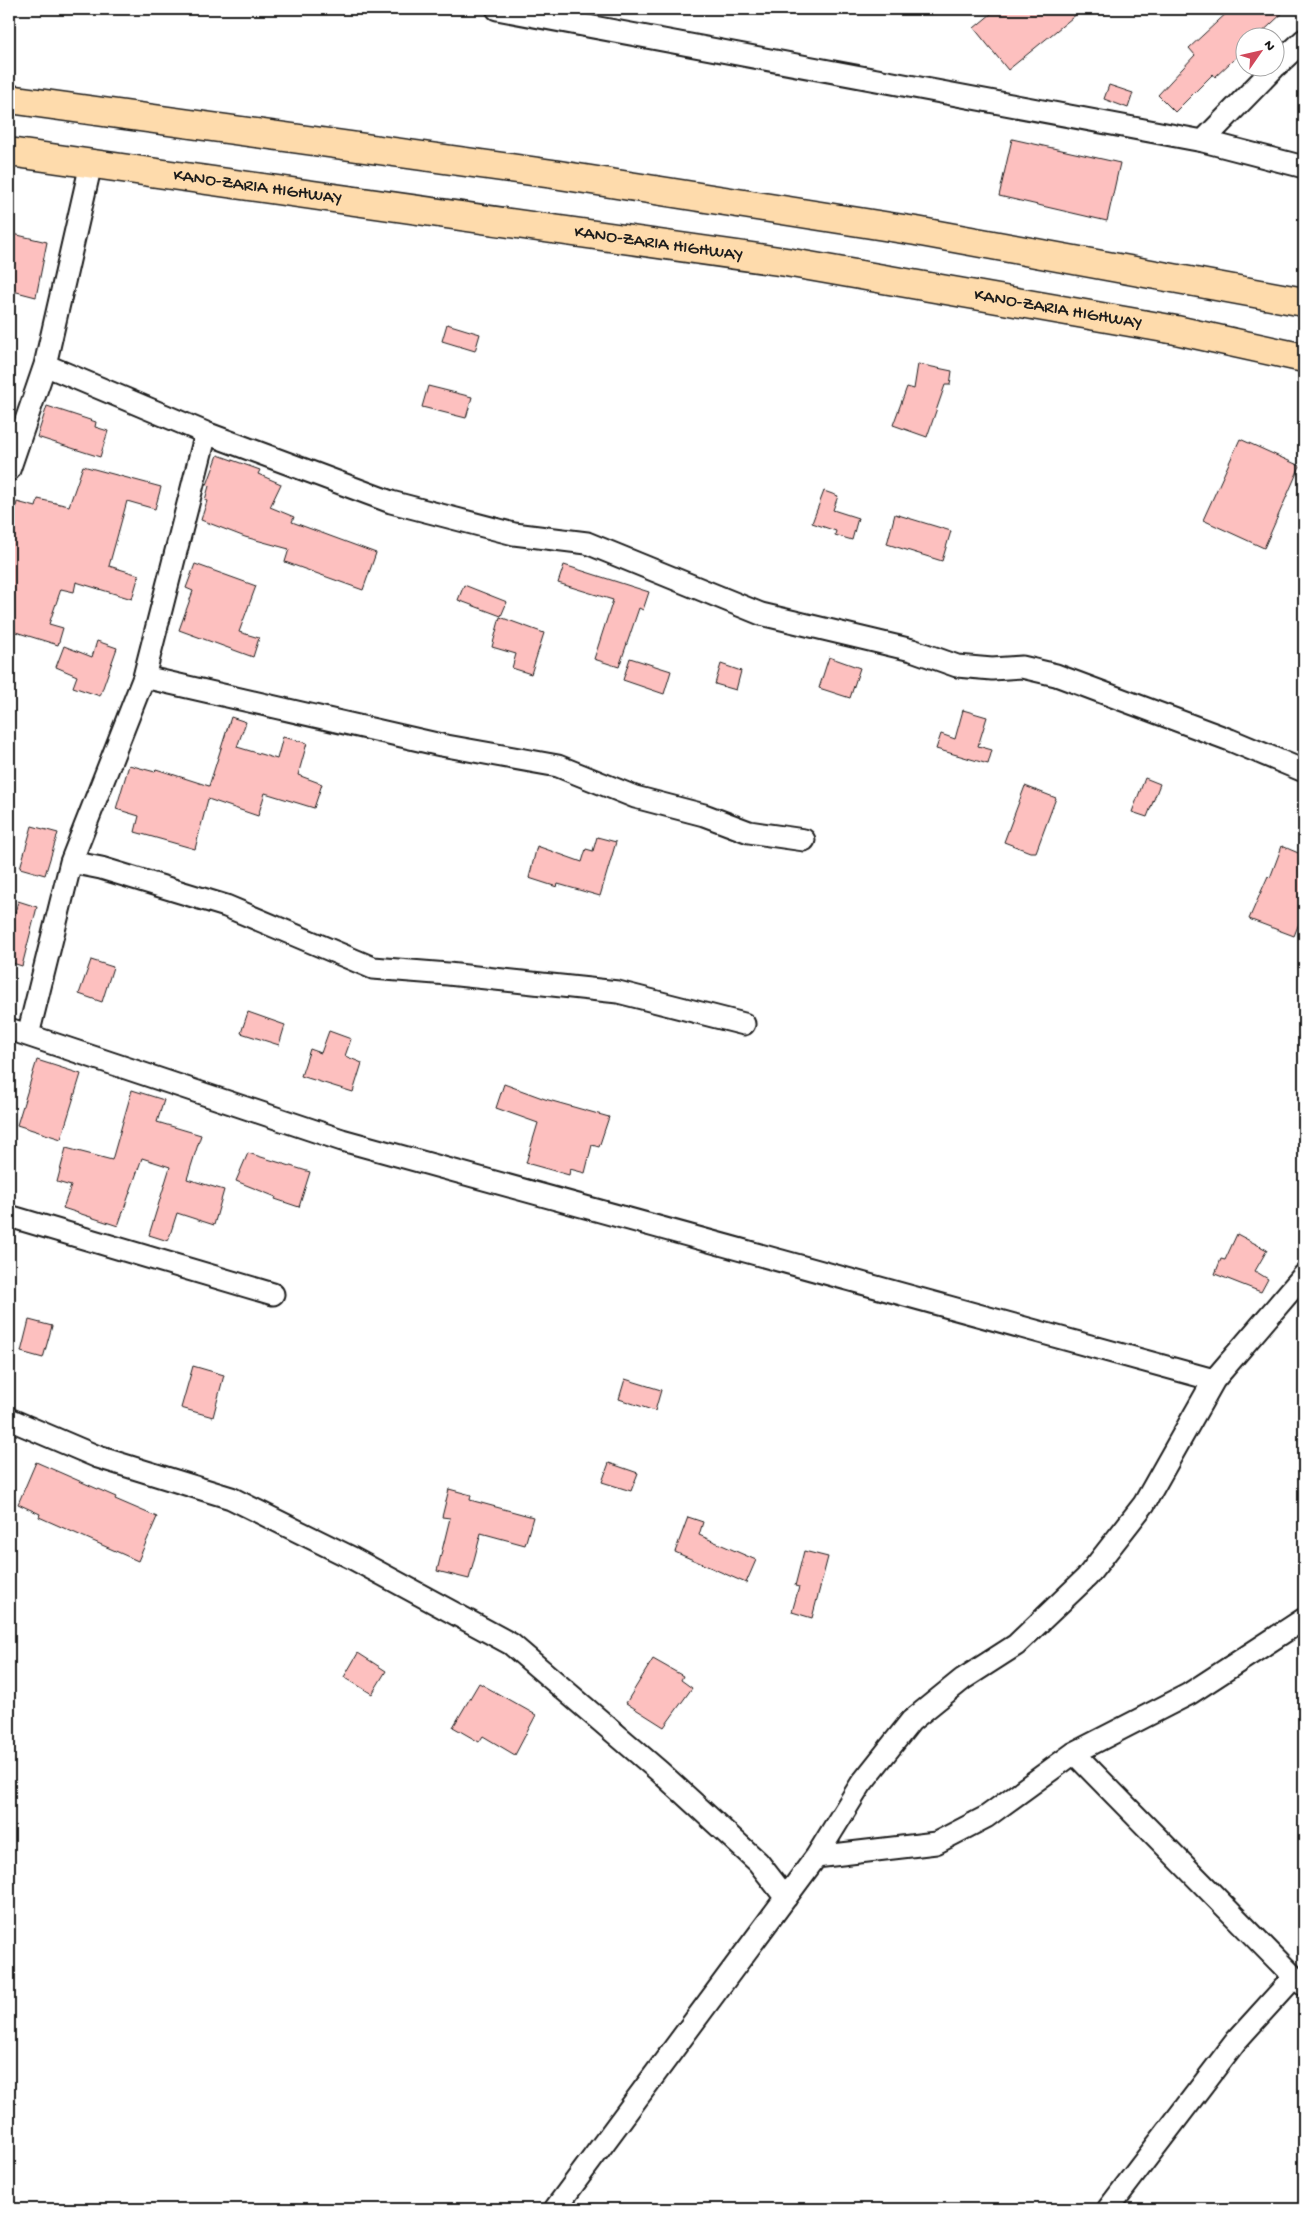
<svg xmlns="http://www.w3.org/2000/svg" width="1313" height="2218" font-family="'Gochi Hand',sans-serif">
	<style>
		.building { fill: #fdc0bf; stroke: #1c1c1c }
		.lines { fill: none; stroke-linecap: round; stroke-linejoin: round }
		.minor-casing { stroke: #1c1c1c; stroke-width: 25 }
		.highway-casing { stroke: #1c1c1c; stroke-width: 31 }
		.minor { stroke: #fff; stroke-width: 21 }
		.highway { stroke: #fedbac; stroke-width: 28 }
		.labels { text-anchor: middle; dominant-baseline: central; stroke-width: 5; stroke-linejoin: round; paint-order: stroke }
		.street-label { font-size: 18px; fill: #1c1c1c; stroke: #fff }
	</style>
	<rect width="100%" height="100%" fill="#fff"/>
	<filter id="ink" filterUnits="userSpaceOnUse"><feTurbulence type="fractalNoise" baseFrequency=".02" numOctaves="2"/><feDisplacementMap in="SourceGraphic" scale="10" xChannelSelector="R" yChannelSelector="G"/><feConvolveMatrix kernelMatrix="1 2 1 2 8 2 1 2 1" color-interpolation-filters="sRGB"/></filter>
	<g filter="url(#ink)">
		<!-- building -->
		<path class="building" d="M997,9H1083L1008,70L974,28Z
			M1231,9H1287L1256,38H1246V48L1215,77L1213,74L1175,112L1158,95L1195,55L1189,48Z
			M1109,85L1133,93L1128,108L1104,99Z
			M1012,139L1120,163L1107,221L999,196Z
			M9,233L47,242L36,297L9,290Z
			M447,324L480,334L475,351L442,341Z
			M918,364L952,371L950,385H945L927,437L893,425L907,387L914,389Z
			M428,386L472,397L466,418L422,407Z
			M47,406L96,422L95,427L108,431L100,457L37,437Z
			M1240,439L1300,466L1264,548L1203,520Z
			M218,455L260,470L258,474L281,484L270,507L294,517L292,522L376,553L363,590L285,562L289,549L245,537L201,520L207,501L205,500L209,486L207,485Z
			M83,466L161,487L155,509L127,501L109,566L139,575L132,599L76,582L74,592L61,589L49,624L63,628L58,645L9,630V539L17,502L36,507L38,499L69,506Z
			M824,491L838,496L833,510L858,518L852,540L835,535L836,531L812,523Z
			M895,514L951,531L942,561L887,544Z
			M195,564L256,586L239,632L259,638L253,657L179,630L193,591L186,588Z
			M564,565L649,592L643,610L639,608L619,667L594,659L613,600L558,583Z
			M464,585L507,602L501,616L458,600Z
			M500,617L544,633L531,674L512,668L516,654L492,647Z
			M97,641L117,648L100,696L73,687L77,676L56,667L64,646L92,657Z
			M829,657L860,668L850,698L819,688Z
			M630,658L671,671L664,694L623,680Z
			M721,664L741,671L736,690L715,684Z
			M963,710L987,717L978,746L992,750L988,764L936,749L941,734L955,739Z
			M231,717L246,722L237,747L277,759L283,737L307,743L298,775L322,784L314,808L265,793L258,816L208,799L195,849L135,832L139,816L116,809L129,765L155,772L156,769L209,786Z
			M1145,778L1160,784L1147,817L1132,812Z
			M1025,786L1056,798L1036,852H1030L1004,842Z
			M32,826L58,833L45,875L20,868Z
			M597,837L616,842L600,896L558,884L557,887L529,878L537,846L582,862L586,849L593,851Z
			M1282,846L1303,855L1299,866L1304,869V911L1294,936L1249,919L1268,876L1270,878Z
			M18,901L37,907L22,966L9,962V937Z
			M91,960L113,967L102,1002L79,994Z
			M248,1012L285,1025L279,1045L241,1033Z
			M329,1031L351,1039L345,1056L362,1063L353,1092L301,1076L310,1049L321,1053Z
			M37,1060L81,1074L61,1139L17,1125Z
			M504,1084L545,1099L609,1117L599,1147L592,1145L585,1173L570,1169L569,1175L526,1163L538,1123L496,1108Z
			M132,1090L164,1100L157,1122L201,1135L187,1179L224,1190L214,1225L177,1213L168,1241L149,1235L170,1167L142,1158L118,1226L63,1208L71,1186L57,1182L66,1148L112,1160Z
			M248,1153L310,1172L299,1207L275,1199L276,1197L236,1181Z
			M1237,1234L1267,1250L1255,1271L1268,1279L1261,1292L1215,1274L1221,1259L1225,1260Z
			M29,1320L52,1326L43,1358L21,1352Z
			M193,1366L224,1375L213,1417L181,1408Z
			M625,1379L661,1390L655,1411L619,1399Z
			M36,1462L116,1497L115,1499L157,1517L138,1561L39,1517L40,1514L18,1504Z
			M609,1463L638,1473L631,1491L602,1482Z
			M449,1489L471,1495L470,1500L533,1517L525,1545L481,1533L469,1579L437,1571L450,1518L442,1517Z
			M688,1517L703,1522L699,1535L756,1560L746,1583L675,1552Z
			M804,1551L828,1557L812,1618L792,1612L799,1587L795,1586Z
			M358,1653L386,1671L372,1694L344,1677Z
			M653,1659L683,1676L681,1680L692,1688L664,1727L626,1703Z
			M479,1683L536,1715L515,1755L483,1736L479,1742L453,1727Z"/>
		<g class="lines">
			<defs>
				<path id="minor" d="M497,9L1203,141
					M1276,66L1304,40
					M1274,68L1203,141L1304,167
					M45,365L206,433L391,502L514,534L587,543L761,614L912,650L957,666L992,669L1022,667L1056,675L1230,740L1304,771
					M9,470L45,365L91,164
					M144,677L441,745L558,766L635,797L704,815L749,832L804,840
					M71,862L101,868L226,906L373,968L448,974L618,992L744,1024
					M9,1029L342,1140L1214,1380
					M28,1035L71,862L144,677L206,433
					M9,1216L273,1294
					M9,1419L98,1457L231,1498L352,1558L511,1644L660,1772L758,1862L786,1898
					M1074,1753L1294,1977L1304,1985
					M816,1857L936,1843L986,1817L1074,1753L1189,1694L1304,1619
					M555,2209L816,1857L861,1784L911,1721L963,1679L1016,1645L1087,1577L1144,1504L1214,1380L1304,1275
					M1108,2209L1236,2041L1294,1977"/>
				<g id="highway">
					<path d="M9,99L553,174L916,231L1304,302"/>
					<path id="s1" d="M9,152L786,262L1176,330L1304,358"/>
				</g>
			</defs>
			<!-- minor casing -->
			<use href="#minor" class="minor-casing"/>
			<!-- highway casing -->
			<use href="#highway" class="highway-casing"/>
			<!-- minor -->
			<use href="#minor" class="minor"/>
			<!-- highway -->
			<use href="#highway" class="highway"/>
		</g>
	</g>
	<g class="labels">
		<!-- street labels -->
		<g class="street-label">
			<text stroke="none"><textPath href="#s1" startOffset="251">KANO-ZARIA HIGHWAY</textPath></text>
			<text stroke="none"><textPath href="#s1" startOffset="656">KANO-ZARIA HIGHWAY</textPath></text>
			<text stroke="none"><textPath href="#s1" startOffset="1061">KANO-ZARIA HIGHWAY</textPath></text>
		</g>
	</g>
	<!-- margin -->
	<rect width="1313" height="2218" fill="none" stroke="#fff" stroke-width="30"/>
	<rect x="15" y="15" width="1283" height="2188" fill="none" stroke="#1c1c1c" stroke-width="2" filter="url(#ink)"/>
	<!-- north arrow -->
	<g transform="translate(1260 52) rotate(56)"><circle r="24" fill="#ffffff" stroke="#a4a4a4"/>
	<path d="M0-4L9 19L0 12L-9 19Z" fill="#d1495b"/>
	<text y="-8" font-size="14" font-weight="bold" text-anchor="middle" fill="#1c1c1c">N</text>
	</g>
</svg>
